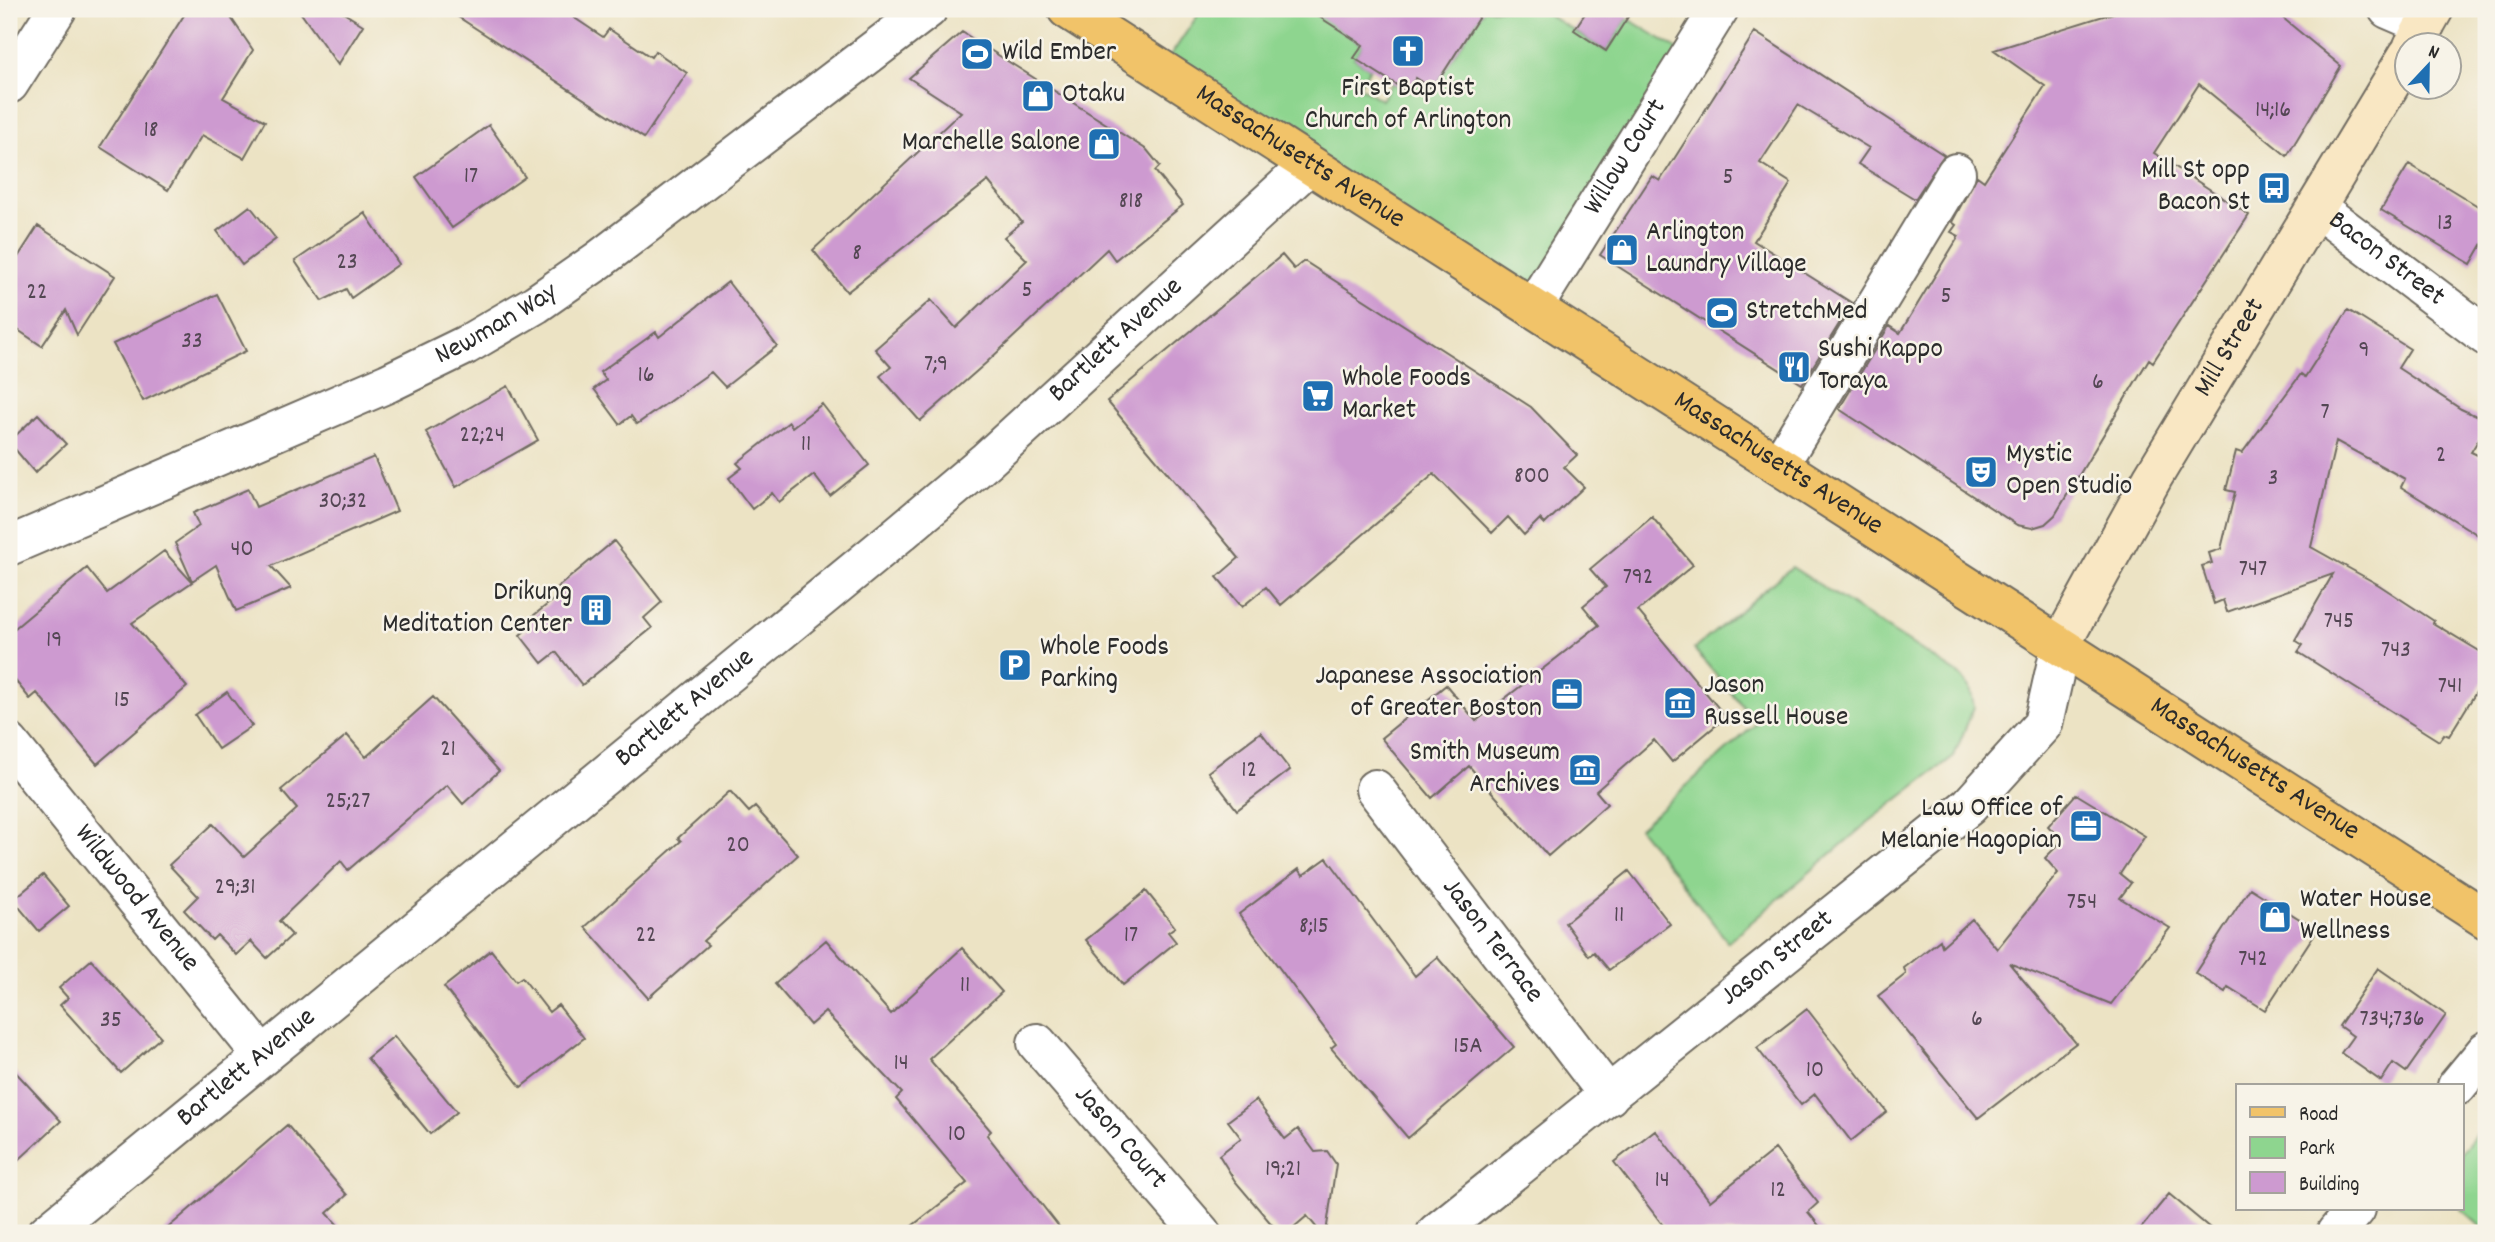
<svg xmlns="http://www.w3.org/2000/svg" width="2495" height="1242" font-family="Dekko,sans-serif">
	<style>
		.green { fill: #8ed58f; stroke: #5c805d; stroke-width: 2 }
		.building { fill: #cd9ad0 }
		.lines { fill: none; stroke-linecap: round; stroke-linejoin: round }
		.minor-casing { stroke: #6f6b61; stroke-width: 42 }
		.tertiary-casing { stroke: #6f6b61; stroke-width: 42 }
		.secondary-casing { stroke: #6f6b61; stroke-width: 42 }
		.primary-casing { stroke: #6f6b61; stroke-width: 42 }
		.minor { stroke: #fff; stroke-width: 38 }
		.tertiary { stroke: #fff; stroke-width: 38 }
		.secondary { stroke: #f9e7c3; stroke-width: 38 }
		.primary { stroke: #f1c369; stroke-width: 38 }
		.labels { text-anchor: middle; dominant-baseline: central; stroke-width: 5; stroke-linejoin: round; paint-order: stroke }
		.number-label { font-size: 24px; fill: #544754 }
		.poi-label { font-size: 28px; fill: #2b2b2b; stroke: #f7f3e8; text-anchor: start }
		.street-label { font-size: 28px; fill: #2b2b2b; stroke: #f7f3e8 }
	</style>
	<rect width="100%" height="100%" fill="#f7f3e8"/>
	<filter id="ink" filterUnits="userSpaceOnUse"><feTurbulence type="fractalNoise" baseFrequency=".0143" numOctaves="2"/><feDisplacementMap in="SourceGraphic" scale="14" xChannelSelector="R" yChannelSelector="G"/><feConvolveMatrix kernelMatrix="1 2 1 2 8 2 1 2 1" color-interpolation-filters="sRGB"/></filter>
	<filter id="wash" filterUnits="userSpaceOnUse"><feTurbulence type="fractalNoise" baseFrequency=".00686" numOctaves="4" result="noise"/><feDisplacementMap in="SourceGraphic" scale="28" xChannelSelector="R" yChannelSelector="G"/><feGaussianBlur stdDeviation="1.57" result="paint"/><feColorMatrix in="noise" values="0 0 0 0 0 0 0 0 0 0 0 0 0 0 0 0 0 1.4 0 .05"/><feComposite in="paint" operator="in"/></filter>
	<g filter="url(#wash)">
		<rect width="100%" height="100%" fill="#ece3c4"/>
		<!-- green -->
		<path class="green" d="M1202,9H1309L1363,45L1354,58L1370,68L1359,86L1381,100L1392,83L1408,92L1416,78L1433,88L1484,9H1539L1606,51L1627,18L1688,56L1533,308L1161,70Z
			M1792,567L1957,673L1970,687L1974,707L1954,756L1866,824L1728,942L1639,828L1757,723L1694,649Z
			M2486,1123V1231L2461,1209L2462,1152Z"/>
		<g id="blocks">
			<!-- building -->
			<path class="building" d="M188,9H225L253,50L223,98L265,121L244,158L202,135L168,190L100,147Z
				M298,9H337L363,25L338,65Z
				M446,9H561L603,37L609,29L651,57L655,51L687,73L644,138Z
				M1307,9H1484L1433,89L1416,78L1408,92L1354,58L1363,45Z
				M1588,9H1633L1606,51L1574,30Z
				M2126,9H2272L2341,66L2287,156L2199,84L2154,153L2249,215L2153,362L2149,359L2055,515L2045,524L2032,528L2017,525L1839,409L1889,326L1900,333L1959,236L1951,232L1956,225L1952,222L1977,176L1984,181L2045,86L1994,50Z
				M962,32L1147,150L1160,166L1155,171L1183,205L1115,260L1107,249L986,363L920,421L880,376L891,367L875,349L931,300L956,328L1027,260L1004,237L1022,222L988,181L847,292L813,250L961,112L909,78Z
				M1755,32L1944,155L1915,199L1858,164L1869,148L1798,105L1760,163L1791,183L1754,241L1852,303L1802,384L1600,255L1652,176L1660,181Z
				M489,125L525,177L452,228L416,177Z
				M2409,164L2486,211V238L2471,264L2381,210Z
				M250,206L276,239L242,265L217,231Z
				M365,213L399,264L351,298L346,289L322,301L295,261Z
				M38,226L115,276L77,335L66,310L42,346L9,324V271Z
				M1282,255L1294,269L1304,261L1531,407L1577,455L1564,467L1584,487L1545,524L1540,519L1524,535L1508,517L1492,533L1434,474L1281,605L1266,587L1242,607L1217,577L1239,558L1107,401Z
				M728,282L777,346L725,387L711,372L637,424L631,416L620,424L594,389L606,380L600,372L656,332L659,337Z
				M217,294L246,351L143,401L113,344Z
				M2348,310L2410,349L2398,368L2461,409L2483,419L2479,426L2485,429L2471,452L2486,459V540L2401,487L2405,479L2336,441L2311,547L2379,585L2434,621L2433,623L2486,655V676L2449,736L2444,734L2439,741L2298,652L2303,645L2295,640L2333,574L2227,612L2223,600L2214,604L2202,566L2212,563L2209,553L2221,549L2235,492L2226,490L2236,451L2242,453L2301,374L2305,377Z
				M508,386L538,440L456,487L426,432Z
				M822,404L869,465L830,496L814,475L779,502L772,493L752,509L729,478L742,468L737,463L789,422L792,427Z
				M38,414L66,444L35,473L9,442Z
				M374,457L397,511L271,566L291,588L236,611L216,565L192,581L175,543L199,526L193,513L248,489L256,507Z
				M1652,517L1693,565L1638,611L1726,717L1672,762L1654,740L1596,791L1607,804L1548,856L1469,766L1432,798L1381,738L1446,685L1476,721L1599,625L1583,606L1606,587L1590,569Z
				M614,541L662,602L644,618L652,628L582,685L556,652L542,663L520,635L532,625L528,620L563,592L558,587Z
				M164,551L192,582L132,623L187,687L97,764L37,693L30,699L9,673V633L87,568L107,593Z
				M227,692L252,726L218,749L195,715Z
				M433,697L499,771L463,804L447,785L348,870L341,861L279,921L292,935L267,958L251,941L236,955L217,935L212,940L184,910L198,896L169,865L213,824L244,857L297,809L281,790L347,735L366,757Z
				M1261,732L1290,770L1237,810L1208,772Z
				M730,791L749,812L755,807L798,855L703,941L708,945L648,998L585,927L681,841L678,838Z
				M2076,794L2145,836L2120,874L2131,883L2120,898L2170,928L2111,1004L2009,963L2076,1043L1978,1118L1878,996L1906,974L1904,968L1940,940L1942,946L1972,919L1997,949L2058,873L2045,858L2062,841L2048,826Z
				M1327,858L1415,976L1437,957L1514,1047L1408,1138L1331,1048L1336,1044L1239,914L1299,869L1303,875Z
				M1629,871L1670,924L1609,970L1594,952L1589,956L1565,923Z
				M43,875L69,906L39,931L13,900Z
				M2250,888L2317,930L2265,1010L2228,987L2225,992L2195,973Z
				M1146,891L1175,927L1168,932L1176,942L1123,985L1086,940Z
				M826,940L891,1014L962,948L1002,992L929,1059L991,1131L987,1135L1064,1233H903L967,1183L896,1099L902,1093L825,1012L810,1025L775,984Z
				M491,950L516,981L522,977L549,1012L558,1005L584,1038L521,1087L444,987Z
				M91,960L161,1037L121,1073L60,1005L68,998L59,988Z
				M2378,968L2446,1015L2406,1072L2393,1063L2381,1081L2341,1053L2353,1036L2339,1026Z
				M1807,1009L1887,1112L1851,1141L1815,1094L1801,1105L1757,1048Z
				M394,1036L457,1112L430,1134L367,1058Z
				M9,1065L61,1121L9,1169Z
				M1256,1100L1285,1139L1298,1129L1315,1152L1327,1151L1336,1164L1326,1233H1321L1307,1216L1287,1233H1279L1235,1181L1219,1155L1241,1138L1228,1121Z
				M287,1125L347,1195L327,1213L345,1233H162Z
				M1655,1130L1710,1201L1775,1149L1818,1203L1808,1212L1825,1233H1669L1614,1162Z
				M2169,1194L2216,1233H2137Z"/>
		</g>
	</g>
	<g filter="url(#ink)">
		<use href="#blocks" fill-opacity="0" stroke="#6f6b61" stroke-width="2"/>
		<g class="lines">
			<defs>
				<g id="minor">
					<path d="M2388,9L2425,25"/>
					<path d="M9,84L57,9"/>
					<path id="s1" d="M2317,208L2486,336"/>
					<path id="s2" d="M1533,308L1719,9"/>
					<path d="M1779,465L1956,173"/>
					<path id="s3" d="M9,546L388,383L466,345L536,304L599,260L928,9"/>
					<path id="s4" d="M9,743L262,1055"/>
					<path id="s5" d="M1375,789L1609,1096"/>
					<path id="s6" d="M1037,1043L1201,1233"/>
					<path d="M2457,1086L2486,1051"/>
					<path id="s7" d="M47,1233L899,534L987,460L1308,166"/>
					<path d="M2336,1233L2356,1209"/>
				</g>
				<g id="tertiary">
					<path id="s8" d="M1436,1233L1969,806L2043,724L2061,644"/>
				</g>
				<g id="secondary">
					<path d="M2413,46L2434,9"/>
					<path id="s9" d="M2061,644L2153,477L2408,55"/>
				</g>
				<g id="primary">
					<path id="s10" d="M1067,9L2486,919"/>
				</g>
			</defs>
			<!-- minor casing -->
			<use href="#minor" class="minor-casing"/>
			<!-- tertiary casing -->
			<use href="#tertiary" class="tertiary-casing"/>
			<!-- secondary casing -->
			<use href="#secondary" class="secondary-casing"/>
			<!-- primary casing -->
			<use href="#primary" class="primary-casing"/>
			<!-- minor -->
			<use href="#minor" class="minor"/>
			<!-- tertiary -->
			<use href="#tertiary" class="tertiary"/>
			<!-- secondary -->
			<use href="#secondary" class="secondary"/>
			<!-- primary -->
			<use href="#primary" class="primary"/>
		</g>
	</g>
	<!-- icons -->
	<defs>
		<symbol id="church-square" viewBox="-11 -11 22 22"><rect x="-9" y="-9" width="18" height="18" rx="4" fill="#1f6fb2" stroke="#f7f3e8"/><path d="M-1.2-6h2.4v3.5h3.3v2.4h-3.3V6h-2.4V-.1h-3.3v-2.4h3.3Z" fill="#fff"/></symbol>
		<symbol id="stadium-square" viewBox="-11 -11 22 22"><rect x="-9" y="-9" width="18" height="18" rx="4" fill="#1f6fb2" stroke="#f7f3e8"/><path d="M0-5a6.5 5 0 1 0 0 10a6.5 5 0 1 0 0-10ZM-3.5-1.8h7v3.6h-7Z" fill="#fff"/></symbol>
		<symbol id="shop-square" viewBox="-11 -11 22 22"><rect x="-9" y="-9" width="18" height="18" rx="4" fill="#1f6fb2" stroke="#f7f3e8"/><path d="M-5-2.5h2.3a2.7 3.5 0 0 1 5.4 0H5L5.5 6h-11ZM-1.5-2.5h3a1.5 2.3 0 0 0-3 0Z" fill="#fff"/></symbol>
		<symbol id="bus-square" viewBox="-11 -11 22 22"><rect x="-9" y="-9" width="18" height="18" rx="4" fill="#1f6fb2" stroke="#f7f3e8"/><path d="M-5-6H5V4H4V6H2V4H-2V6H-4V4H-5ZM-3.5-4V0h7V-4ZM-3.5 1.2v1.5H-2V1.2ZM2 1.2v1.5H3.5V1.2Z" fill="#fff"/></symbol>
		<symbol id="restaurant-square" viewBox="-11 -11 22 22"><rect x="-9" y="-9" width="18" height="18" rx="4" fill="#1f6fb2" stroke="#f7f3e8"/><path d="M-5-6h1v4h1v-4h1v4h1v-4h1v5L-1.5 .5V6h-2V.5L-5-1ZM5-6V6H3V1.5H1.5Q1.5-4 5-6Z" fill="#fff"/></symbol>
		<symbol id="supermarket-square" viewBox="-11 -11 22 22"><rect x="-9" y="-9" width="18" height="18" rx="4" fill="#1f6fb2" stroke="#f7f3e8"/><path d="M-6-5.5h2.5l.6 2H6L4.5 2H-2.5L-4.4-4H-6ZM-1.5 3.2a1.3 1.3 0 1 0 .1 0ZM3 3.2a1.3 1.3 0 1 0 .1 0Z" fill="#fff"/></symbol>
		<symbol id="theatre-square" viewBox="-11 -11 22 22"><rect x="-9" y="-9" width="18" height="18" rx="4" fill="#1f6fb2" stroke="#f7f3e8"/><path d="M-5-5.5Q0-4 5-5.5V0Q5 5 0 6Q-5 5-5 0ZM-3.3-2.5H-1v1.5H-3.3ZM1-2.5H3.3v1.5H1ZM-2.8 1Q0 5.5 2.8 1Z" fill="#fff"/></symbol>
		<symbol id="building-square" viewBox="-11 -11 22 22"><rect x="-9" y="-9" width="18" height="18" rx="4" fill="#1f6fb2" stroke="#f7f3e8"/><path d="M-4-6H4V6H1V3H-1V6H-4ZM-2.5-4.3h1.7v1.8h-1.7ZM.8-4.3h1.7v1.8H.8ZM-2.5-1h1.7V.8h-1.7ZM.8-1h1.7V.8H.8Z" fill="#fff"/></symbol>
		<symbol id="parking-square" viewBox="-11 -11 22 22"><rect x="-9" y="-9" width="18" height="18" rx="4" fill="#1f6fb2" stroke="#f7f3e8"/><path d="M-3.5-5.5H1a3.5 3.5 0 0 1 0 7H-1V5.5H-3.5ZM-1-3.4V-.6H.8a1.4 1.4 0 0 0 0-2.8Z" fill="#fff"/></symbol>
		<symbol id="office-square" viewBox="-11 -11 22 22"><rect x="-9" y="-9" width="18" height="18" rx="4" fill="#1f6fb2" stroke="#f7f3e8"/><path d="M-6-3h4V-5.5h4V-3h4V5H-6ZM-1-4.5V-3h2v-1.5ZM-6 0V1H6V0Z" fill="#fff"/></symbol>
		<symbol id="museum-square" viewBox="-11 -11 22 22"><rect x="-9" y="-9" width="18" height="18" rx="4" fill="#1f6fb2" stroke="#f7f3e8"/><path d="M0-6L6-3V-2H-6V-3ZM-5-1h2V3h-2ZM-1-1h2V3h-2ZM3-1h2V3H3ZM-6 4H6V6H-6Z" fill="#fff"/></symbol>
	</defs>
	<g fill-rule="evenodd">
		<use href="#church-square" x="1389" y="32" width="38" height="38"/>
		<use href="#stadium-square" x="958" y="35" width="38" height="38"/>
		<use href="#shop-square" x="1019" y="77" width="38" height="38"/>
		<use href="#shop-square" x="1085" y="125" width="38" height="38"/>
		<use href="#bus-square" x="2255" y="169" width="38" height="38"/>
		<use href="#shop-square" x="1603" y="231" width="38" height="38"/>
		<use href="#stadium-square" x="1703" y="294" width="38" height="38"/>
		<use href="#restaurant-square" x="1775" y="348" width="38" height="38"/>
		<use href="#supermarket-square" x="1299" y="377" width="38" height="38"/>
		<use href="#theatre-square" x="1962" y="453" width="38" height="38"/>
		<use href="#building-square" x="577" y="591" width="38" height="38"/>
		<use href="#parking-square" x="996" y="646" width="38" height="38"/>
		<use href="#office-square" x="1548" y="675" width="38" height="38"/>
		<use href="#museum-square" x="1661" y="684" width="38" height="38"/>
		<use href="#museum-square" x="1566" y="751" width="38" height="38"/>
		<use href="#office-square" x="2067" y="807" width="38" height="38"/>
		<use href="#shop-square" x="2256" y="898" width="38" height="38"/>
	</g>
	<g class="labels">
		<!-- number labels -->
		<g class="number-label">
			<text x="2273" y="111">14;16</text>
			<text x="151" y="131">18</text>
			<text x="471" y="177">17</text>
			<text x="1728" y="178">5</text>
			<text x="1131" y="202">818</text>
			<text x="2445" y="224">13</text>
			<text x="857" y="254">8</text>
			<text x="347" y="263">23</text>
			<text x="1027" y="291">5</text>
			<text x="37" y="293">22</text>
			<text x="1946" y="297">5</text>
			<text x="192" y="342">33</text>
			<text x="2364" y="351">9</text>
			<text x="936" y="365">7;9</text>
			<text x="646" y="376">16</text>
			<text x="2098" y="383">6</text>
			<text x="2325" y="413">7</text>
			<text x="482" y="436">22;24</text>
			<text x="806" y="445">11</text>
			<text x="2441" y="456">2</text>
			<text x="1532" y="477">800</text>
			<text x="2273" y="479">3</text>
			<text x="343" y="502">30;32</text>
			<text x="242" y="550">40</text>
			<text x="2253" y="570">747</text>
			<text x="1638" y="578">792</text>
			<text x="2339" y="622">745</text>
			<text x="54" y="641">19</text>
			<text x="2396" y="651">743</text>
			<text x="2450" y="687">741</text>
			<text x="122" y="701">15</text>
			<text x="448" y="750">21</text>
			<text x="1249" y="771">12</text>
			<text x="348" y="802">25;27</text>
			<text x="738" y="846">20</text>
			<text x="235" y="888">29;31</text>
			<text x="2082" y="903">754</text>
			<text x="1619" y="916">11</text>
			<text x="1314" y="927">8;15</text>
			<text x="646" y="936">22</text>
			<text x="1131" y="936">17</text>
			<text x="2253" y="960">742</text>
			<text x="965" y="986">11</text>
			<text x="1977" y="1020">6</text>
			<text x="2392" y="1020">734;736</text>
			<text x="111" y="1021">35</text>
			<text x="1468" y="1047">15A</text>
			<text x="901" y="1064">14</text>
			<text x="1815" y="1071">10</text>
			<text x="957" y="1135">10</text>
			<text x="1283" y="1170">19;21</text>
			<text x="1662" y="1181">14</text>
			<text x="1778" y="1191">12</text>
		</g>
		<!-- poi labels -->
		<g class="poi-label">
			<text x="1002" y="54">Wild Ember</text>
			<text x="1408" y="90" text-anchor="middle">First Baptist<tspan x="1408" dy="32">Church of Arlington</tspan></text>
			<text x="1062" y="96">Otaku</text>
			<text x="1080" y="144" text-anchor="end">Marchelle Salone</text>
			<text x="2250" y="172" text-anchor="end">Mill St opp<tspan x="2250" dy="32">Bacon St</tspan></text>
			<text x="1646" y="234">Arlington<tspan x="1646" dy="32">Laundry Village</tspan></text>
			<text x="1746" y="313">StretchMed</text>
			<text x="1818" y="351">Sushi Kappo<tspan x="1818" dy="32">Toraya</tspan></text>
			<text x="1342" y="380">Whole Foods<tspan x="1342" dy="32">Market</tspan></text>
			<text x="2006" y="456">Mystic<tspan x="2006" dy="32">Open Studio</tspan></text>
			<text x="572" y="594" text-anchor="end">Drikung<tspan x="572" dy="32">Meditation Center</tspan></text>
			<text x="1040" y="649">Whole Foods<tspan x="1040" dy="32">Parking</tspan></text>
			<text x="1542" y="678" text-anchor="end">Japanese Association<tspan x="1542" dy="32">of Greater Boston</tspan></text>
			<text x="1704" y="687">Jason<tspan x="1704" dy="32">Russell House</tspan></text>
			<text x="1560" y="754" text-anchor="end">Smith Museum<tspan x="1560" dy="32">Archives</tspan></text>
			<text x="2062" y="810" text-anchor="end">Law Office of<tspan x="2062" dy="32">Melanie Hagopian</tspan></text>
			<text x="2300" y="901">Water House<tspan x="2300" dy="32">Wellness</tspan></text>
		</g>
		<!-- street labels -->
		<g class="street-label">
			<text stroke="none"><textPath href="#s2" startOffset="177">Willow Court</textPath></text>
			<text stroke="none"><textPath href="#s10" startOffset="276">Massachusetts Avenue</textPath></text>
			<text stroke="none"><textPath href="#s1" startOffset="86">Bacon Street</textPath></text>
			<text stroke="none"><textPath href="#s3" startOffset="536">Newman Way</textPath></text>
			<text stroke="none"><textPath href="#s7" startOffset="1393">Bartlett Avenue</textPath></text>
			<text stroke="none"><textPath href="#s9" startOffset="341">Mill Street</textPath></text>
			<text stroke="none"><textPath href="#s10" startOffset="844">Massachusetts Avenue</textPath></text>
			<text stroke="none"><textPath href="#s7" startOffset="826">Bartlett Avenue</textPath></text>
			<text stroke="none"><textPath href="#s10" startOffset="1410">Massachusetts Avenue</textPath></text>
			<text stroke="none"><textPath href="#s4" startOffset="201">Wildwood Avenue</textPath></text>
			<text stroke="none"><textPath href="#s5" startOffset="192">Jason Terrace</textPath></text>
			<text stroke="none"><textPath href="#s8" startOffset="438">Jason Street</textPath></text>
			<text stroke="none"><textPath href="#s7" startOffset="259">Bartlett Avenue</textPath></text>
			<text stroke="none"><textPath href="#s6" startOffset="126">Jason Court</textPath></text>
		</g>
	</g>
	<!-- margin -->
	<rect width="2495" height="1242" fill="none" stroke="#f7f3e8" stroke-width="35"/>
	<!-- legend -->
	<rect x="2236" y="1084" width="228" height="126" fill="#f7f3e8" stroke="#a5a39c" stroke-width="2"/>
	<rect x="2250" y="1107" width="35" height="10" fill="#f1c369" stroke="#a5a39c" stroke-width="2"/>
	<text x="2299" y="1120" font-size="21" fill="#2b2b2b">Road</text>
	<rect x="2250" y="1137" width="35" height="21" fill="#8ed58f" stroke="#a5a39c" stroke-width="2"/>
	<text x="2299" y="1154" font-size="21" fill="#2b2b2b">Park</text>
	<rect x="2250" y="1172" width="35" height="21" fill="#cd9ad0" stroke="#a5a39c" stroke-width="2"/>
	<text x="2299" y="1190" font-size="21" fill="#2b2b2b">Building</text>
	<!-- north arrow -->
	<g transform="translate(2428 66) rotate(22)"><circle r="33" fill="#f7f3e8" stroke="#a5a39c" stroke-width="2"/>
	<path d="M0-5L12 26L0 18L-12 26Z" fill="#1f6fb2"/>
	<text y="-10" font-size="19" font-weight="bold" text-anchor="middle" fill="#2b2b2b">N</text>
	</g>
</svg>
